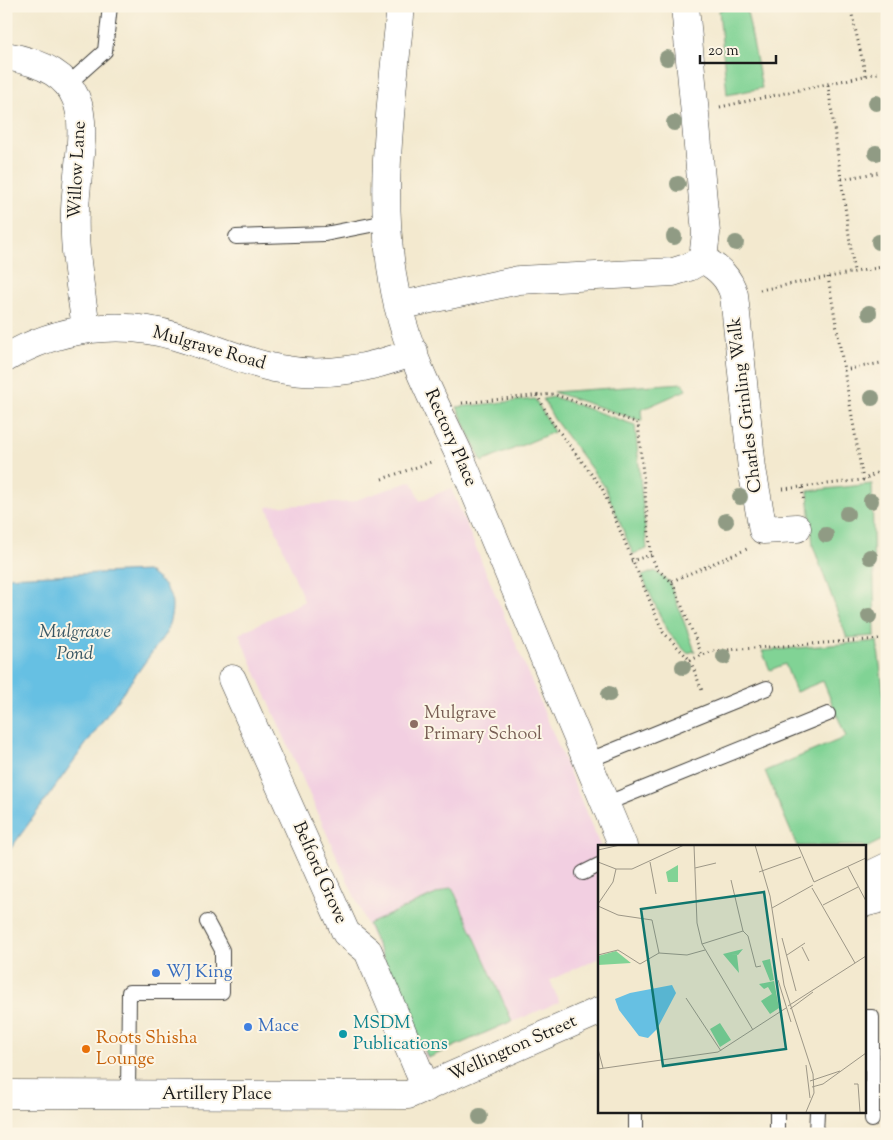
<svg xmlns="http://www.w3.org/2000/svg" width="893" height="1140" font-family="'Sorts Mill Goudy',serif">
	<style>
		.built { fill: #f2cfe1 }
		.green { fill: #81d395; stroke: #4e7858 }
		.water { fill: #66c0e3; stroke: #416e80 }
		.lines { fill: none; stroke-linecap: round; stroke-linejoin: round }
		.lane-casing { stroke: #3c3b37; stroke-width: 16 }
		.street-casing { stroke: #3c3b37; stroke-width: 29 }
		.secondary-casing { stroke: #3c3b37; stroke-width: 29 }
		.path { stroke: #3c3b37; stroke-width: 3; stroke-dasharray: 1 4; stroke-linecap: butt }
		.lane { stroke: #fff; stroke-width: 14 }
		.street { stroke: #fff; stroke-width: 28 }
		.secondary { stroke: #fff; stroke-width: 28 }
		.tree { fill: #909b84 }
		.education-dot { fill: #8d6e63; stroke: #fcf5e5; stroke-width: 2 }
		.shop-dot { fill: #3f7fe0; stroke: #fcf5e5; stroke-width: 2 }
		.culture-dot { fill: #0f9aa8; stroke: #fcf5e5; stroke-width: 2 }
		.food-dot { fill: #e8710a; stroke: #fcf5e5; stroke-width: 2 }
		.labels { text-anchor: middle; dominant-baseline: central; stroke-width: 4; stroke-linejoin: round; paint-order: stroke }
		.street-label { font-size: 18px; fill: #1c1c1c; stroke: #fcf5e5 }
		.education-label { font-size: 18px; fill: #785e54; stroke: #fcf5e5; text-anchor: start }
		.shop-label { font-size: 18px; fill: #366cbe; stroke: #fcf5e5; text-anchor: start }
		.culture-label { font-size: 18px; fill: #0d838f; stroke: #fcf5e5; text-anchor: start }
		.food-label { font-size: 18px; fill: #c56008; stroke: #fcf5e5; text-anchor: start }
		.water-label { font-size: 19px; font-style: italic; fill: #365562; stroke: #fcf5e5 }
		.inset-road { fill: none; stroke: #9d9787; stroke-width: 1 }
		.view { fill: #0f766e; fill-opacity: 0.15; stroke: #0f766e; stroke-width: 2.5 }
		.inset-edge { fill: none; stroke: #1c1c1c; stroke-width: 2.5 }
	</style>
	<rect width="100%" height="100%" fill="#fcf5e5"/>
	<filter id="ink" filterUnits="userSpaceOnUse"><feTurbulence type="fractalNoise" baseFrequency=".02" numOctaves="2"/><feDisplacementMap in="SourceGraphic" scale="10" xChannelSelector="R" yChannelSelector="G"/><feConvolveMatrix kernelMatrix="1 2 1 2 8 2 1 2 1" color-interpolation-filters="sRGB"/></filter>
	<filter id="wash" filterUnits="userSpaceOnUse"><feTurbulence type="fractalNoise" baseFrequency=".0096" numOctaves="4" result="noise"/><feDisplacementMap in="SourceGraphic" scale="20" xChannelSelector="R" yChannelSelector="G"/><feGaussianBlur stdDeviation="1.12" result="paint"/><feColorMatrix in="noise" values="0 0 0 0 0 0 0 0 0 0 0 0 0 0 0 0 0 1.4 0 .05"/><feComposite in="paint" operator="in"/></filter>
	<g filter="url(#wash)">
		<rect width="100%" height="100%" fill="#f3e9cf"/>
		<!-- built -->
		<path class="built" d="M412,481L420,501L451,488L600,846L599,958L550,980L559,1002L426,1059L239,634L304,601L267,507L350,502Z"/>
		<!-- green -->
		<path class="green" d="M737,6H746L762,88L727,95L719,10Z
			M683,383L686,390L641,410L642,421L553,392Z
			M554,397L635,425L647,549L633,554L605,487L554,419L543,399Z
			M535,399L554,432L482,462L457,407Z
			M872,484L875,636L847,638L813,546L808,491Z
			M655,571L669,582L695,651L687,653L667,631L642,576Z
			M877,641L887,721V827L884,839L864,849V846H797L765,771L846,737L823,681L796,692L785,664L770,670L762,651Z
			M452,887L512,1021L428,1058L368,924Z"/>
		<!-- water -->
		<path class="water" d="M147,571C174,590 177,602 166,633L6,855V577Z"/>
	</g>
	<g filter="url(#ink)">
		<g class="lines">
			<defs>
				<path id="lane" d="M67,85L105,51L110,6
					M236,237L325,234L386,222
					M587,761L767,688
					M605,804L828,714
					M583,873L599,865
					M864,1017H872V1120
					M128,1094L129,992H222V950L207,922
					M635,1111V1134
					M777,1111V1134
					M816,1134L817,1111"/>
				<path id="street" d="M401,6C391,105 375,207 398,305C409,355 436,406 458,452L623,846
					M6,56C108,74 78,136 75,210C73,249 81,290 86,328
					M703,259C719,269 729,277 734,295L752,469L763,530L797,528
					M398,306L519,280L673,272L689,267L703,259L706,233L685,6
					M6,358C58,327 121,319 178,337C213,347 245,363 280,369C326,378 371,368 414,352
					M232,679L346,933L368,951L426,1088"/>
				<path id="secondary" d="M864,878L887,867
					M864,903L887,897
					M6,1094L408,1095L599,1011"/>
			</defs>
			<!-- lane casing -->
			<use href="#lane" class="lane-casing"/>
			<!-- street casing -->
			<use href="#street" class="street-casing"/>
			<!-- secondary casing -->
			<use href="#secondary" class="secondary-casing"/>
			<!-- path -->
			<path class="path" d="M850,6L866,76
				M828,85L854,271
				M720,107L878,73
				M842,179L881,172
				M828,277L863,480
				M760,290L882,267
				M844,370L881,363
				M537,395L552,422L602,488L663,632L690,660L703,693
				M462,403L553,394L638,423L651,555L657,569L672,582L702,655
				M382,479L434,461
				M802,488L804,503
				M783,489L863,480L880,471
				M631,561L651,555
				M672,581L747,549
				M690,660L713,651L880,639"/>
			<!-- lane -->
			<use href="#lane" class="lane"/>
			<!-- street -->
			<use href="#street" class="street"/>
			<!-- secondary -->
			<use href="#secondary" class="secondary"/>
		</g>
		<!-- trees -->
		<g class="tree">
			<circle cx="667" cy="58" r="8"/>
			<circle cx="876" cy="103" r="8"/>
			<circle cx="674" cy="123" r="8"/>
			<circle cx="876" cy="153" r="8"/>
			<circle cx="678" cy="184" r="8"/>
			<circle cx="674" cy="237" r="8"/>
			<circle cx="879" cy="242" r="8"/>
			<circle cx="736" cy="243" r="8"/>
			<circle cx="869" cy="313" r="8"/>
			<circle cx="872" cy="398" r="8"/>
			<circle cx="740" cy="497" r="8"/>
			<circle cx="871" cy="501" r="8"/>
			<circle cx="847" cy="514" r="8"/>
			<circle cx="726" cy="521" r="8"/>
			<circle cx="826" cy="535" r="8"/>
			<circle cx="870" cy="557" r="8"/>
			<circle cx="869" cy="616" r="8"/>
			<circle cx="724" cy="657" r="8"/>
			<circle cx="683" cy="667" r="8"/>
			<circle cx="609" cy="694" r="8"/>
			<circle cx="480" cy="1117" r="8"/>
		</g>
	</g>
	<!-- markers -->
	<circle class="education-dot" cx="414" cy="724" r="5"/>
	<g class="shop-dot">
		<circle cx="156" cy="973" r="5"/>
		<circle cx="248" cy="1027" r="5"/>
	</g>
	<circle class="culture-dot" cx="343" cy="1034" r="5"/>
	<circle class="food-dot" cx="86" cy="1049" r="5"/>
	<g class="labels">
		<!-- street labels -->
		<g class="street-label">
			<text transform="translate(78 170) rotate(-87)">Willow Lane</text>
			<text transform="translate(209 349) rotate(16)">Mulgrave Road</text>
			<text transform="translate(746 405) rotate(-97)">Charles Grinling Walk</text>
			<text transform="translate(450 438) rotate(66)">Rectory Place</text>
			<text transform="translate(319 873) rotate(66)">Belford Grove</text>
			<text transform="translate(513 1049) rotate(-24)">Wellington Street</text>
			<text x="217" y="1095">Artillery Place</text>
		</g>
		<!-- education labels -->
		<g class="education-label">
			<text x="424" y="714">Mulgrave<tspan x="424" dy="21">Primary School</tspan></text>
		</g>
		<!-- shop labels -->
		<g class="shop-label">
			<text x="166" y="973">WJ King</text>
			<text x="258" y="1027">Mace</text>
		</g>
		<!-- culture labels -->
		<g class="culture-label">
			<text x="353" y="1024">MSDM<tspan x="353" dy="21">Publications</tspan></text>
		</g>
		<!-- food labels -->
		<g class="food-label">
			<text x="96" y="1039">Roots Shisha<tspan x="96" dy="21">Lounge</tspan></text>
		</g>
		<!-- water labels -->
		<g class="water-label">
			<text x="75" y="632">Mulgrave<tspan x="75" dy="22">Pond</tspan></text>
		</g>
	</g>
	<!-- overview -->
	<g transform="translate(598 845)">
		<rect width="268" height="268" fill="#f3e9cf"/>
		<path d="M80,20V37H70L68,27ZM145,104L140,110L133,109L139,110L141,128L125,109ZM18,106L33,118L0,120V111ZM172,114L176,135L172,136L164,116ZM176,136L181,163L172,169L163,156L174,149L170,142L166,144L161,139ZM122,178L133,195L122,202L112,184Z" fill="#81d395"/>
		<path d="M74,140L78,148L59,184L50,193L41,191L21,165L17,154L32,148Z" fill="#66c0e3"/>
		<path class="inset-road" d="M96,0L99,78L104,99L155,185M157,0L172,51L186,140L215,229L216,248L208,267M200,0L216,37M0,5L22,0M0,17L18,24H34L86,0M52,17L58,49M250,22L268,56M97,23L118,18M161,27L203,12M216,37L268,13M214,43L257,118M0,59L15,37L18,24M225,60L260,42M0,61L20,70L54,75L61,108M174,63L215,40M145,86L150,91L158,122L163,121M184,93L198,146M104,99L145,86L133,35M204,102L211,116M0,110L20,105L42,119L61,108L89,110L107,105M189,110L207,98M180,135L193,177M88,153L123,206M190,161L268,111M192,164L215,147M0,204L5,223M208,220L212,253M0,224L120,207L188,163M212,236L242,226M256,239H260L262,267M214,242L225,239L268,208"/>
		<path class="view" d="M166,47L188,204L65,221L43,64Z"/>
		<rect width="268" height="268" class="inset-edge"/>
	</g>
	<!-- margin -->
	<rect width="893" height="1140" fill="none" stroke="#fcf5e5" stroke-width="25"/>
	<!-- scale -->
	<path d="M700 55v8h76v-8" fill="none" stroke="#1c1c1c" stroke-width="2.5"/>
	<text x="708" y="55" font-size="15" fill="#1c1c1c" stroke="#fcf5e5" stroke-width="4" paint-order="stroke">20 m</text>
</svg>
